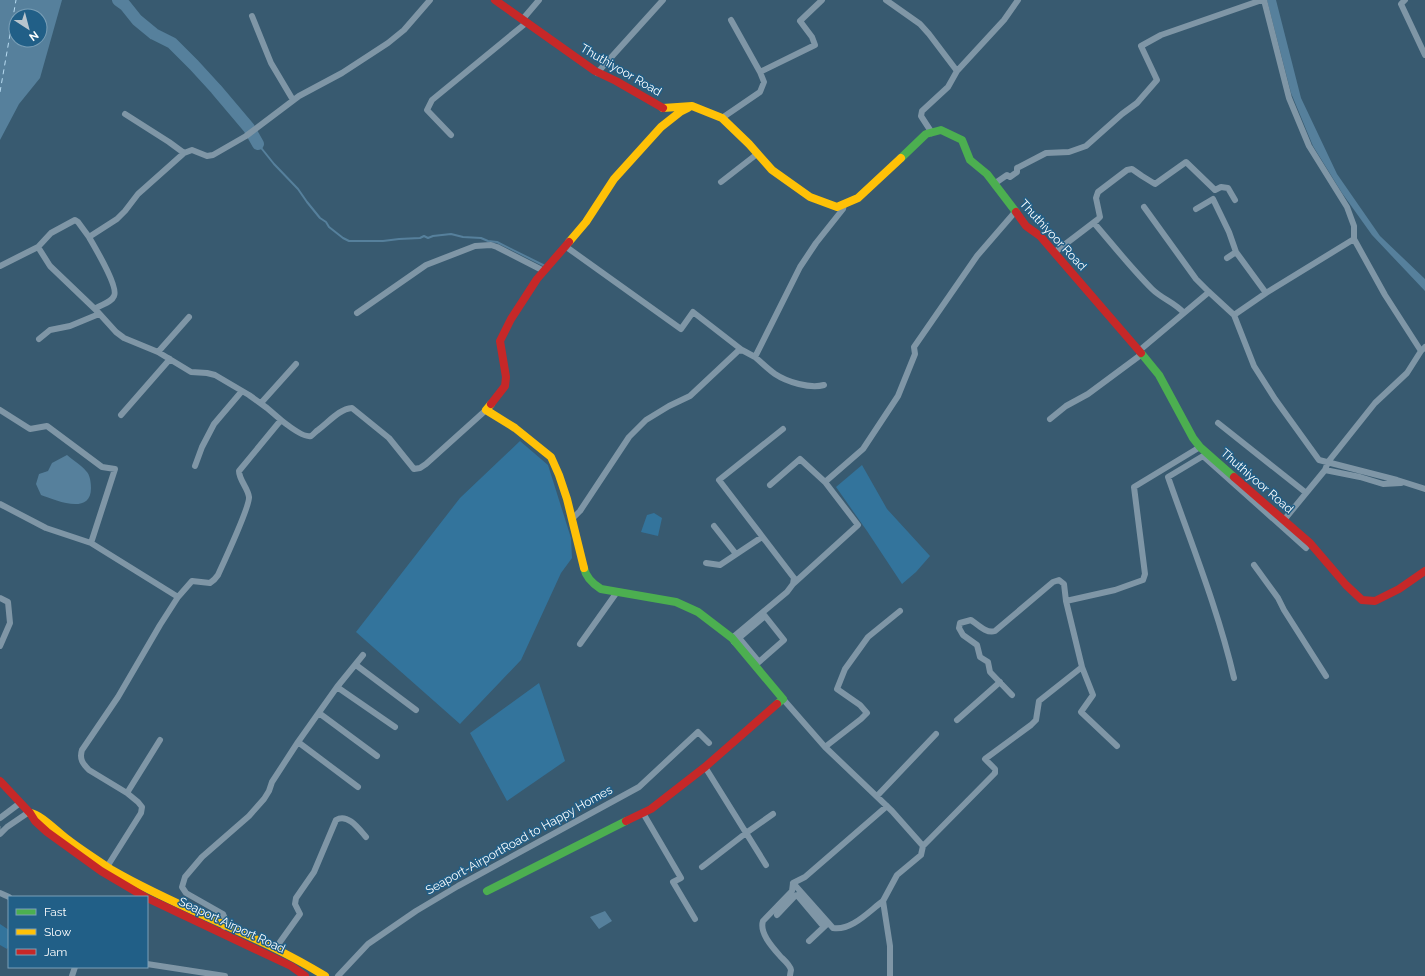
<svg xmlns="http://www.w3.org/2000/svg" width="1425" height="976" font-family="Raleway,sans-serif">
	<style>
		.green { fill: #33749c }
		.water { fill: #56809c; fill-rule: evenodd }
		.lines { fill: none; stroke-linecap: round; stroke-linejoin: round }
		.stream { stroke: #56809c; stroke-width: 2 }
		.river { stroke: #56809c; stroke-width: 12 }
		.ferry { stroke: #b7dbf1; stroke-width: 1; stroke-dasharray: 5 4; stroke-linecap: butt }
		.street-tunnel { stroke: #567385; stroke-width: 6; stroke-dasharray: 6 3; stroke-linecap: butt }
		.street { stroke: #7f96a6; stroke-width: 6 }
		.fast { stroke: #4caf50; stroke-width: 8 }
		.slow { stroke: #ffc107; stroke-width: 8 }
		.jam { stroke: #c62828; stroke-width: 8 }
		.labels { text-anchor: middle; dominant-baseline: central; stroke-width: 3; stroke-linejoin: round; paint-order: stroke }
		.street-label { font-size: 12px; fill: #fff; stroke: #215f87 }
	</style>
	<rect width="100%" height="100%" fill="#385a70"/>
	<!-- green -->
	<path class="green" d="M520,441L548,465L571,538L572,558L561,573L521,660L460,724L356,632L460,498Z
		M862,465L887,509L930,556L916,572L902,584L867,531L836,487Z
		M654,513L662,518L658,536L641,532L647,515Z
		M539,683L565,761L507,801L470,733Z
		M0,924L9,930V946L7,949L0,945Z"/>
	<!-- water -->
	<path class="water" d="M0,0H62L40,78L19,104L0,140ZM16,16H40V40H16Z
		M1267,0H1276L1301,98L1337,174L1380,236L1425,279V291L1372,235L1342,193L1313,146L1291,93Z
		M67,455C73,460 82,466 86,471C90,474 91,483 91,488C91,516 55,500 41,495L36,484L39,474L48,471L52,463Z
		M605,911L612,921L599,929L590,917Z"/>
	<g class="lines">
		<!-- stream -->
		<path class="stream" d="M258,144L274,164L298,189L307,202L320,218L326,222L329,227L343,238L349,241H383L399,239L420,238L424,236L428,238L433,236L451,234L463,237L481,238L488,241L497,242L545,266"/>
		<!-- river -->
		<path class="river" d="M118,0L125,5L137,20L154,34L172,43L194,65L216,89L249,128L258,144"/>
		<!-- ferry -->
		<path class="ferry" d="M0,92L16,0"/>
		<!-- street-tunnel -->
		<path class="street-tunnel" d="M0,829H1"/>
		<!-- street -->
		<path class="street" d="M886,0L920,24L929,34L957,71L948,87L922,111L921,116L932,133
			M1264,0L1289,98L1309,146L1347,207L1354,226V239L1385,295L1421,351L1425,347
			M1405,0L1401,4L1425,55
			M252,16L271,63L293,100
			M522,20L539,0
			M731,20L760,72
			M957,71L1004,20L1018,0
			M597,73L663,0
			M125,114L169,142L184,153
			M722,118L760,92L764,82L760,72L815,45L812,37L800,21L822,0
			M451,135L427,110L432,100L526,23
			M721,182L757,154
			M994,184L1007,175L1010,177L1017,172V168L1046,153L1069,152L1086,146L1122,114L1137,103L1157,80L1141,46L1161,35L1262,0
			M1144,207L1196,279L1209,292L1234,315
			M1196,209L1213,199L1229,232L1236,252
			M1094,223C1113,245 1131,268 1152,289C1162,299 1174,302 1184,313
			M565,246L681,329L693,312L742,350
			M38,247L50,266L97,311
			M1055,252L1097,220L1100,217L1096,198L1098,192L1127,170L1132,169L1142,176L1155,184L1186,162L1215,190L1221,187L1228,188L1235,200
			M1227,258L1236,252L1266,293L1234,315L1254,366L1275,399L1319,460L1397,480L1425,489
			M0,266L38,247L51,233L75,220L78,222L89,237
			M1266,293L1354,239
			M357,313L426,265L475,246L491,245L497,247L544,271
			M39,339L50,330L70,326L99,314
			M1140,350L1209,292
			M158,352L189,317
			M755,357C762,363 768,369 775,374C787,382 810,389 824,385
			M261,403L296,364
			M0,410L30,429L47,426L102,467L115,469L91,543
			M121,415L170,359
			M1050,419L1066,406L1088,394L1142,354
			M281,420L267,408L249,395L215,375L207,373L191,372L158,352L124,338L116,332L97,311L96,308C102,304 111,303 114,296C119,287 94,246 89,237L117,219L125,211L138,194L184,153L192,150L207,156L213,155L246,136L299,96L342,73L388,43L404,30L430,0
			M1218,423L1305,492
			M195,466L202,447L214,424L242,391
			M1325,470L1360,477L1383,484L1401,483
			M770,485L800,459L825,482
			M0,504L46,528L91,543L178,597
			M572,519L580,511L629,437L646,420L669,406L690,396L738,351L742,350L755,357L800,267L816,243L843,209L844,204
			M1284,520L1325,470L1328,462L1375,403L1407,373L1421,351
			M714,526L736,554
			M706,563L720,565L762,537
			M1254,565L1278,598L1284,610L1326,676
			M793,584L858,525L825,482L863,449L898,396L915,354L914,347L977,256L1015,212
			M0,598L8,602L10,623L0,646
			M732,638L787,592L793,584L794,578L719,480L783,429
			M734,642L739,638L765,616L784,640L759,662L739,638
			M580,644L617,592
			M356,665L416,710
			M1082,667L1093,695L1081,712L1117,746
			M1234,678C1218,609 1191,543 1168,477L1203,456L1306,548L1310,543
			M337,687L395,727
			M1012,695L990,672L988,662L980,657L977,645L963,635L959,628L960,623L971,620C978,625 987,634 995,631L1053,582L1059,580L1064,584L1066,601
			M783,699L825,747L892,811L923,846L921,855L897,875L883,901L890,946V976
			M319,713L377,756
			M957,720L1000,682
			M298,742L358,787
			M825,747L861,719L867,713L860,705L837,689L845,669L868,637L900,611
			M705,767L766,865
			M127,793L160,740
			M877,796L936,734
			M643,813L681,878L673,882L695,919
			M0,818L20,803
			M0,834L7,827L29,812
			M923,846L995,773V769L985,759L1031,725L1036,720L1039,701L1082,667L1066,601L1115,590L1143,580L1145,574L1134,487L1200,447
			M702,867L746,833L773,814
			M105,870L141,813L142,807L138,802L127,793L89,770C83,764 79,759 82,750L118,697L160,625L178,597L192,581L210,583C213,581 216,578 218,575C223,564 250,506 249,497C248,488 239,480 239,471L281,420C286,424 304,438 311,436C313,435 316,431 318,430C329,422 339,409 352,408L389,438L414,469L420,468L426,464L486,410
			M793,883L833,928C852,931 869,911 883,901
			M0,893L9,897
			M777,915L795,896L797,895L824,927
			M224,927L226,921L223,914L186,893L182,887L185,877L202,857L249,816L264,799L269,791L272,782L298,742L337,687L363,655
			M809,941L826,925
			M280,942L300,914L295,904L296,898L314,872L336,820C348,813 359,829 366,837
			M147,964L225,976
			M72,976L75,967
			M338,976L368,944L416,911L458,886L639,787L698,732L709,743
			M790,976C790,975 791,970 791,970C790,965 784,960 781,957C773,948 759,933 763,921L792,891L793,883L805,877L887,806"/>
		<!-- fast -->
		<path class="fast" d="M901,158L926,134L941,130L962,140L970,160L987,174L1016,212
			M1141,353L1159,375L1193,438L1200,447L1234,477
			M584,568C586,578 593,584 601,589L676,602L698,612L732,638L783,699L777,704
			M487,891L626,821"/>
		<!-- slow -->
		<path class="slow" d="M663,108L692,106L722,118L749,144L772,170L810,197L837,207L858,198L901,158
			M569,242L586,222L614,179L661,127L680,112L688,108
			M491,404L486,410L515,428L551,457L559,475L567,499L584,568
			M30,813C42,815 56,831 67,839C81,850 97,860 112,870C181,910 257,934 325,976"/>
		<!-- jam -->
		<path class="jam" d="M495,0L595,71L616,81L663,108
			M1016,212L1026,226L1040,236L1141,353
			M491,404L505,386L506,377L500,341L511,319L537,279L569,242
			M1234,477L1310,543L1346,585L1362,600L1375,601L1399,589L1425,571
			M0,781L30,813L35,821L47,832L101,871L145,897
			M626,821L651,809L705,767L777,704
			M147,898L291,966L305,976"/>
	</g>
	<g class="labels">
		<!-- street labels -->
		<g class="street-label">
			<text transform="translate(621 70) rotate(30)">Thuthiyoor Road</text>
			<text transform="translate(1053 235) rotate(47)">Thuthiyoor Road</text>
			<text transform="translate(1257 481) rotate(41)">Thuthiyoor Road</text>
			<text transform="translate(519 840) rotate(-29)">Seaport-AirportRoad to Happy Homes</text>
			<text transform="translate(232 925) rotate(25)">Seaport Airport Road</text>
		</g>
	</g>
	<!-- legend -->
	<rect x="8" y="896" width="140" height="72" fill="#215f87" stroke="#7a9fb7"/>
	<rect x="16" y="909" width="20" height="6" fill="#4caf50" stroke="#7a9fb7"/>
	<text x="44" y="916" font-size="12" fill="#ffffff">Fast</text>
	<rect x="16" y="929" width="20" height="6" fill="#ffc107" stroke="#7a9fb7"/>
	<text x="44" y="936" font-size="12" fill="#ffffff">Slow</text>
	<rect x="16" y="949" width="20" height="6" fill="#c62828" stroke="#7a9fb7"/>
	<text x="44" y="956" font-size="12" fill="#ffffff">Jam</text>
	<!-- north arrow -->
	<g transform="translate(28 28) rotate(144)"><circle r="19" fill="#215f87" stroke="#7a9fb7"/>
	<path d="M0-3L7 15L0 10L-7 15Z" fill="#b9c5cd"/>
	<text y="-6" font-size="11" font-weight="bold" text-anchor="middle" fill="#ffffff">N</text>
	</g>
</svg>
